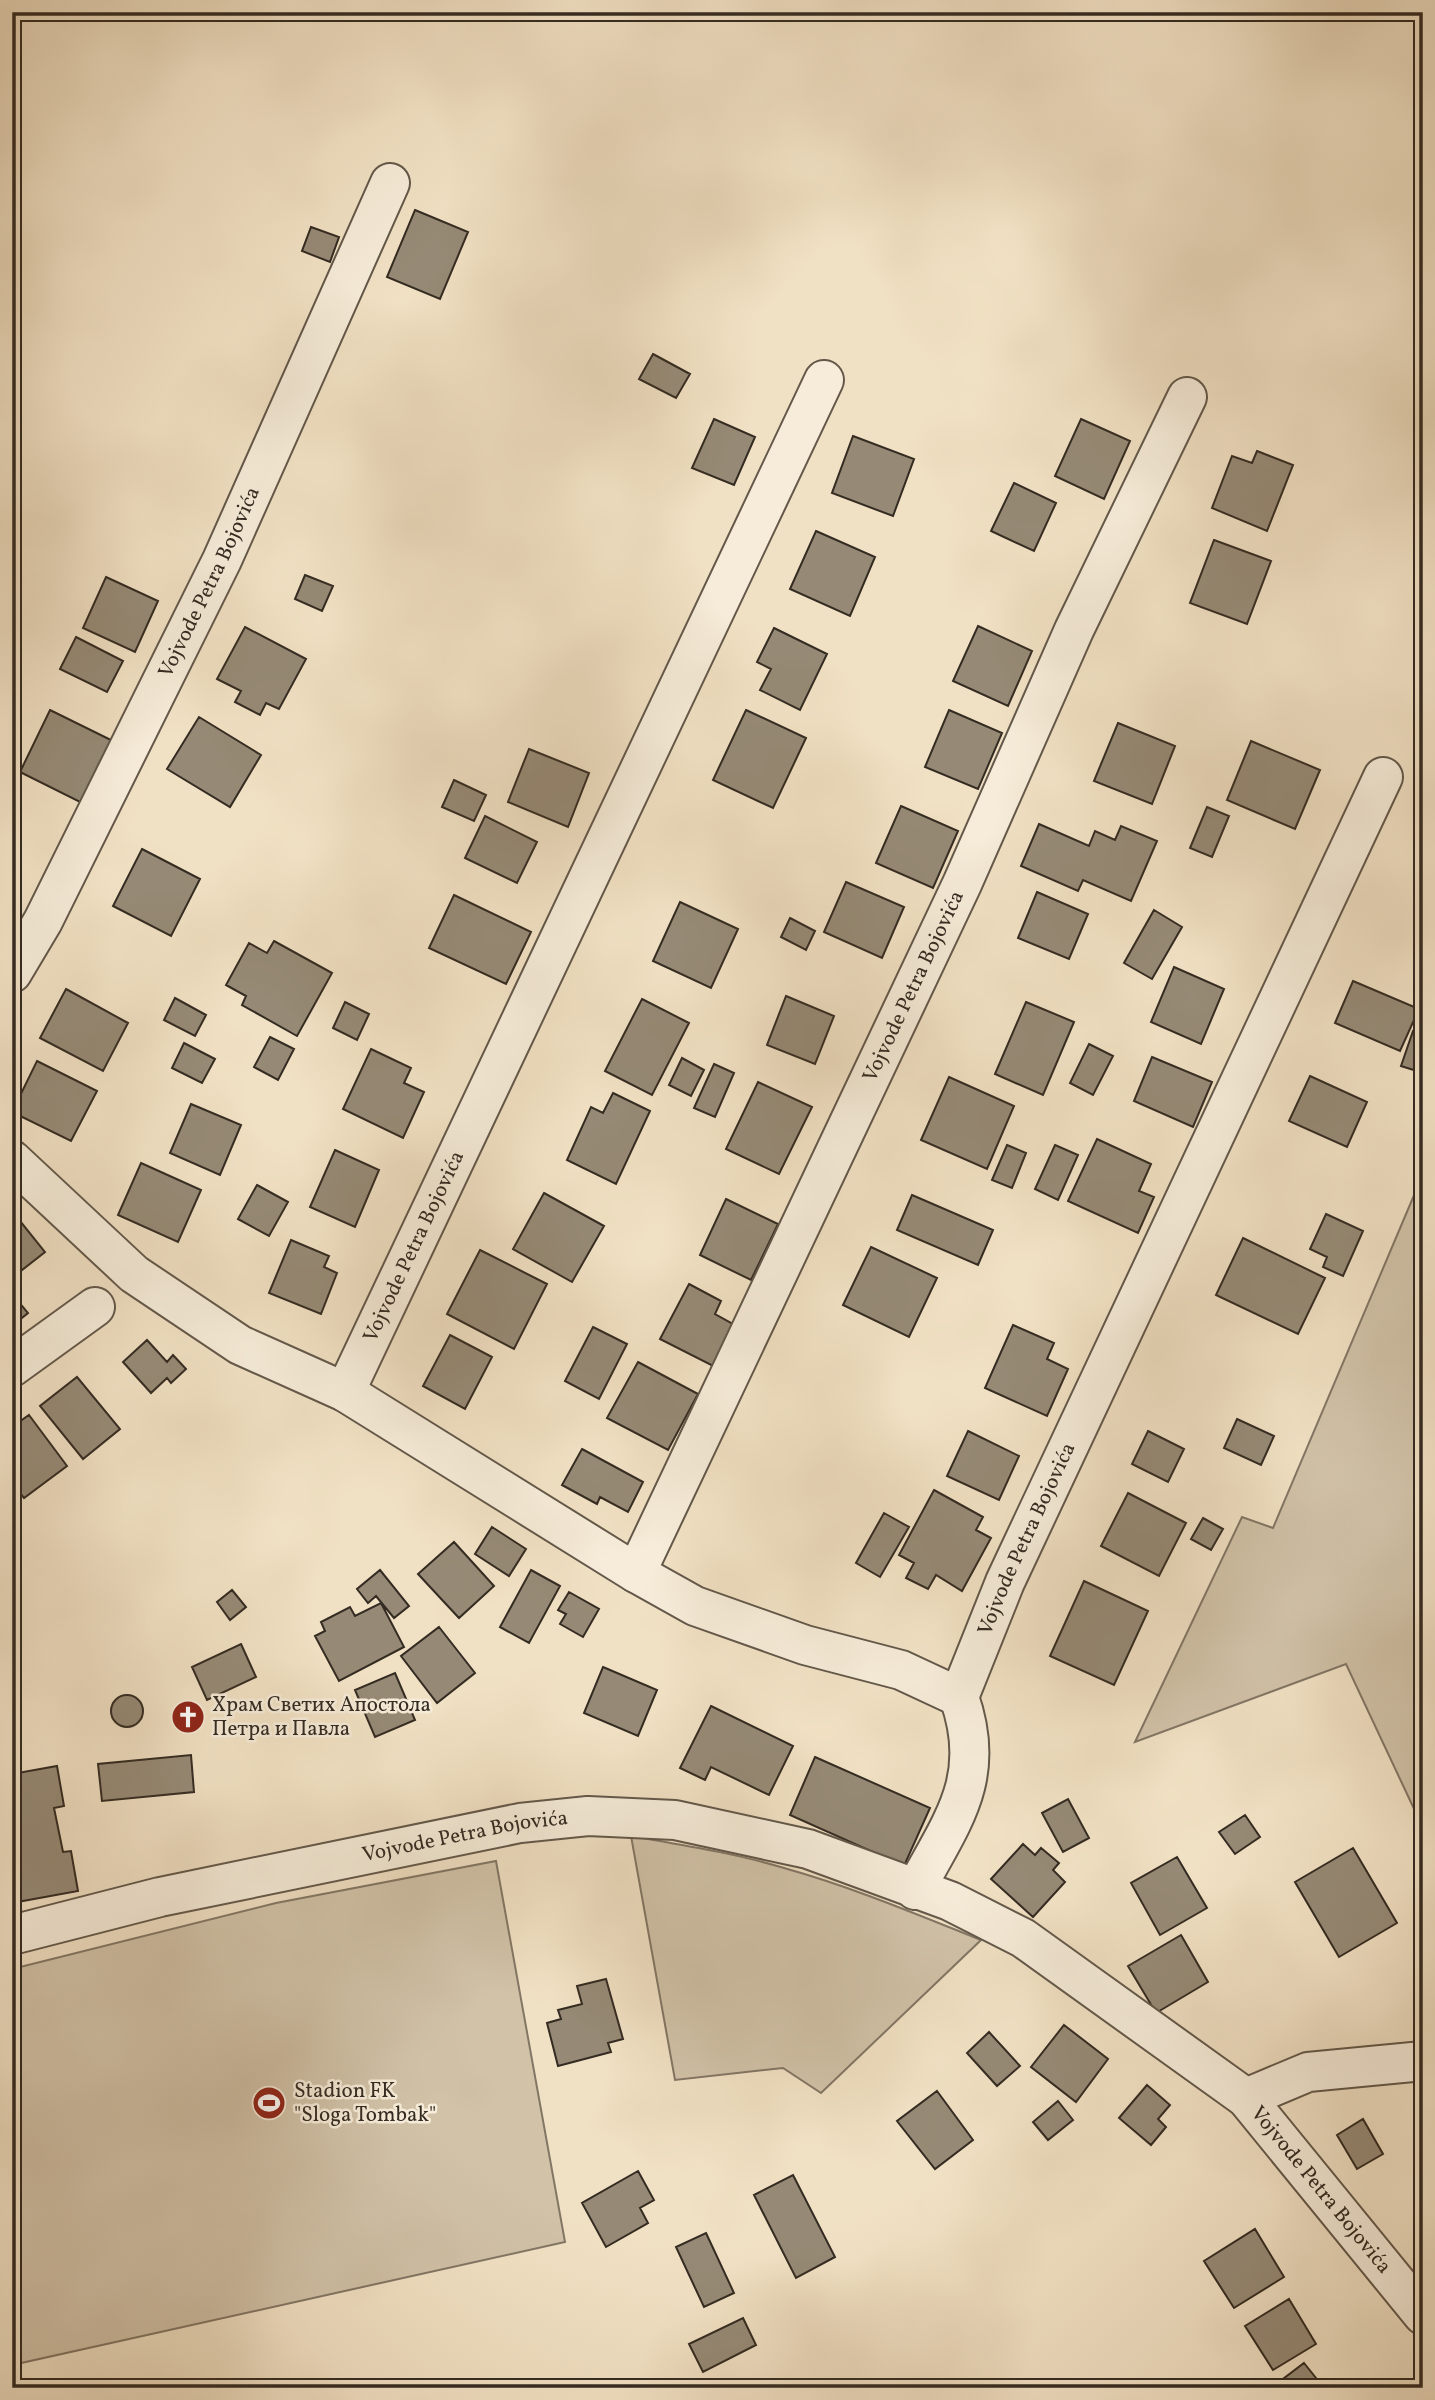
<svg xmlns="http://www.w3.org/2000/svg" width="1435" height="2400" font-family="Vollkorn,serif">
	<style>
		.green { fill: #d1c2a8; stroke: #827665; stroke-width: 2 }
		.building { fill: #968a76; stroke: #342b22; stroke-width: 2 }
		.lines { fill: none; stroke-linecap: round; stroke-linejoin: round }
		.minor-casing { stroke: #63584a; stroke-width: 42 }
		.minor { stroke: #f6ecd9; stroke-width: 38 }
		.labels { text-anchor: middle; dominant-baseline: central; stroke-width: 5; stroke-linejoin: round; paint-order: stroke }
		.street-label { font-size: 21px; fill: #342b22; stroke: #f6ecd9 }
		.poi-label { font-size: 21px; fill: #342b22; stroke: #f6ecd9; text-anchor: start }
	</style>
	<rect width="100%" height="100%" fill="#f1e1c4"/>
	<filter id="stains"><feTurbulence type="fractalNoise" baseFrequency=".00286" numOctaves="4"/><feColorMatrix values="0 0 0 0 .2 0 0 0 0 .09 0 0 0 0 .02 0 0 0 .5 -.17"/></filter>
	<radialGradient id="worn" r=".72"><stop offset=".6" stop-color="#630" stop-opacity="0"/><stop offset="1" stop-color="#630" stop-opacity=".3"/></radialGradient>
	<!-- green -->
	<path class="green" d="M1423,1174V1828L1346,1664L1135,1742L1242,1517L1273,1528Z
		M631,1836C682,1845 734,1853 784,1868C852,1887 916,1914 981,1940L821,2093L783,2068L675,2080Z
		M496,1861L565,2242L21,2363L12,2344V1969L276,1903Z"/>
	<!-- building -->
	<path class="building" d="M415,210L468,232L440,299L387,277Z
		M311,227L339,237L330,262L302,251Z
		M653,354L690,374L676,398L639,379Z
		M714,419L755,437L734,485L692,468Z
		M1081,419L1130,441L1104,499L1055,476Z
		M853,436L914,459L893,516L832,493Z
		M1257,451L1293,465L1267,531L1212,508L1232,456L1252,463Z
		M1014,483L1056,503L1034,551L991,531Z
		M816,531L875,557L850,616L790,589Z
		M1214,540L1271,561L1247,624L1190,603Z
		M305,575L333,586L322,611L295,599Z
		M106,577L158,601L135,652L83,628Z
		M978,626L1032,651L1008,706L953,681Z
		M245,627L306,659L279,709L266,703L260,715L235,702L241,691L217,679Z
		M774,628L827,654L800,710L760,690L771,669L757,662Z
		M76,637L123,661L107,692L60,669Z
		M50,710L117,743L86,805L20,772Z
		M746,710L806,738L773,808L713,780Z
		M949,710L1002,733L978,789L925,767Z
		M199,717L261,755L230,807L167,769Z
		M1118,723L1175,746L1152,804L1094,781Z
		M1251,741L1320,770L1295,829L1227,800Z
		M529,749L589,773L568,827L508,802Z
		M454,780L486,795L474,821L442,807Z
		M901,806L958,831L933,888L876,863Z
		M1207,807L1229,816L1212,857L1190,848Z
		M485,816L537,842L517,883L465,858Z
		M1039,824L1089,846L1095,831L1115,840L1121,826L1157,841L1131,901L1083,880L1078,891L1021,866Z
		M142,849L200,879L171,936L113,906Z
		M846,882L904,907L882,958L824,932Z
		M1037,892L1088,914L1069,959L1018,938Z
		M454,895L531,932L506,984L429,948Z
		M680,902L738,929L711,988L653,961Z
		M1154,910L1182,927L1152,979L1124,963Z
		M790,918L815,931L806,950L781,937Z
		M274,941L332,973L297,1036L242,1005L246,996L226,985L249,943L267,953Z
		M1174,967L1224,989L1201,1044L1151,1022Z
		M1353,981L1419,1009L1400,1051L1335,1023Z
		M66,989L128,1023L103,1071L40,1038Z
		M786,996L834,1016L815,1064L767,1045Z
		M175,998L206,1015L195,1036L164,1020Z
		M642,999L689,1023L652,1095L605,1071Z
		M345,1002L369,1014L357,1040L333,1028Z
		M1026,1002L1074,1022L1043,1095L995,1074Z
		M1413,1031L1423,1034V1073L1401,1066Z
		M270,1037L294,1049L278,1080L254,1067Z
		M184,1043L215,1059L202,1083L172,1068Z
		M1089,1044L1113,1056L1093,1095L1070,1083Z
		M371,1049L411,1068L404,1083L424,1092L403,1138L343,1109Z
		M1152,1057L1212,1082L1193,1127L1134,1101Z
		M682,1058L704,1070L691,1096L669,1085Z
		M37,1061L97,1091L71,1141L12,1112Z
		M714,1064L734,1073L715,1117L694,1108Z
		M1310,1076L1367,1102L1347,1147L1289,1121Z
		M949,1077L1014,1106L987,1169L921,1140Z
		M758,1082L812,1107L779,1174L726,1149Z
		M613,1093L650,1111L616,1184L567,1160L591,1107L603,1113Z
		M191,1104L241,1125L220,1175L170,1153Z
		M1097,1139L1151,1164L1139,1191L1154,1197L1138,1233L1068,1201Z
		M1007,1145L1026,1153L1012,1188L992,1180Z
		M1055,1145L1078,1155L1058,1200L1035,1189Z
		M335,1150L379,1170L355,1227L310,1207Z
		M141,1163L201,1190L178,1242L118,1215Z
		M257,1185L288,1202L269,1236L238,1219Z
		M544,1193L604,1226L572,1282L513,1249Z
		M912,1195L993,1230L978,1265L897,1230Z
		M726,1199L778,1224L751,1280L700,1255Z
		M12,1211L45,1252L22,1270L12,1258Z
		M1326,1214L1363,1231L1343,1276L1323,1267L1327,1257L1310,1249Z
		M1243,1238L1325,1278L1298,1334L1216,1295Z
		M291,1240L329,1256L324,1267L337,1273L321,1314L269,1293Z
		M871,1247L937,1278L909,1337L843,1305Z
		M480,1250L547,1284L514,1349L447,1314Z
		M689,1284L721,1301L715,1314L740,1328L719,1369L660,1339Z
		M12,1294L28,1313L12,1326Z
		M1013,1325L1054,1343L1047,1359L1068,1369L1047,1416L985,1388Z
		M593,1327L627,1344L599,1399L565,1381Z
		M450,1335L492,1357L465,1409L423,1386Z
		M147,1340L167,1362L173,1355L186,1369L171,1383L167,1378L151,1393L123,1362Z
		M638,1362L698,1394L668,1450L607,1418Z
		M77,1377L120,1429L83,1459L40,1406Z
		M29,1415L67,1466L24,1498L12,1482V1427Z
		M1237,1419L1274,1436L1261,1465L1224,1448Z
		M968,1431L1019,1456L999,1500L947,1476Z
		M1148,1431L1184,1449L1168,1482L1132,1464Z
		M582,1449L643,1482L628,1512L600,1497L597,1504L562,1485Z
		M934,1490L983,1517L976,1530L991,1538L962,1591L936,1575L928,1589L906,1578L914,1563L899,1555Z
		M1128,1493L1186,1523L1159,1576L1101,1546Z
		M884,1513L909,1527L880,1577L856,1563Z
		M1203,1518L1223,1529L1211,1550L1191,1539Z
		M492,1527L526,1549L509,1576L475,1554Z
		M454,1542L494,1586L459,1618L418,1574Z
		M380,1570L409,1606L394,1618L376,1596L368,1603L357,1589Z
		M531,1570L560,1586L529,1643L500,1627Z
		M1084,1581L1148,1611L1114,1685L1050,1656Z
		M232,1590L246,1607L230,1620L217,1602Z
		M569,1592L599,1609L583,1637L560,1624L566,1614L558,1610Z
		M381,1603L404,1647L339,1681L315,1636L325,1631L321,1622L350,1607L355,1616Z
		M439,1627L475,1673L437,1703L401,1656Z
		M241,1644L256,1677L207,1700L192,1667Z
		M603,1667L657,1690L638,1736L584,1713Z
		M395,1673L415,1720L375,1737L355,1690Z
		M111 1711a16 16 0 1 1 32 0a16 16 0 1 1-32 0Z
		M711,1706L793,1746L769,1795L711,1767L705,1780L680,1768Z
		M191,1755L194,1792L102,1801L98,1764Z
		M815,1757L930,1808L904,1866L790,1815Z
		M57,1766L64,1806L54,1808L63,1852L71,1851L78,1891L12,1903V1774Z
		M1068,1799L1089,1838L1063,1852L1042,1813Z
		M1245,1815L1260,1837L1235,1854L1219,1832Z
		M1023,1844L1035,1855L1041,1848L1059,1863L1053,1870L1065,1882L1033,1917L991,1879Z
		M1353,1848L1397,1923L1339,1957L1295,1882Z
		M1177,1857L1207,1908L1160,1935L1131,1883Z
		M1181,1935L1208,1982L1156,2013L1128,1966Z
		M606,1979L623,2039L608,2043L611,2052L558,2066L547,2023L561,2019L558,2010L582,2004L577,1986Z
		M1064,2025L1108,2059L1076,2102L1031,2067Z
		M989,2032L1020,2066L997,2086L967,2053Z
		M1147,2085L1170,2105L1158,2119L1166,2127L1151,2145L1119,2118Z
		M937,2091L973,2140L935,2169L897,2121Z
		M1058,2101L1073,2120L1048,2140L1033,2122Z
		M1363,2119L1383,2154L1357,2169L1337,2135Z
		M638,2171L654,2200L640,2208L648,2223L606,2247L582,2203Z
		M793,2175L835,2257L796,2278L754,2195Z
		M1255,2229L1284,2277L1234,2308L1204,2261Z
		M706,2233L734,2293L704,2307L676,2247Z
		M1289,2299L1316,2344L1273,2370L1245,2326Z
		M743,2318L756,2345L703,2372L689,2344Z
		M1304,2363L1316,2378L1303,2388H1277L1275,2385Z"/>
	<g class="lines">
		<defs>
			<g id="minor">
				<path id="s1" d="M12,973L43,921L222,560L390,183"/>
				<path d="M12,1160L134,1274L240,1345L345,1392L636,1573L695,1606L805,1645L901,1670L959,1697C988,1778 952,1821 915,1890"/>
				<path d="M12,1367L95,1307"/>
				<path id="s2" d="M345,1392L824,380"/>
				<path id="s3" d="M636,1573L962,884L1074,630L1187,397"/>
				<path id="s4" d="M959,1697L1005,1582L1383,777"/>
				<path id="s5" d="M12,1935L160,1897L520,1823L588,1816L675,1820L808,1849L950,1901L1023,1938L1246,2098L1423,2315"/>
				<path d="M1246,2098L1308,2072L1423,2061"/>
			</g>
		</defs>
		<!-- minor casing -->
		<use href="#minor" class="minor-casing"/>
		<!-- minor -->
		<use href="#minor" class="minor"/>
	</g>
	<!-- icons -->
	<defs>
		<symbol id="church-disc" viewBox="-11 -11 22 22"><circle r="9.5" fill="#8f2418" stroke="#f6ecd9"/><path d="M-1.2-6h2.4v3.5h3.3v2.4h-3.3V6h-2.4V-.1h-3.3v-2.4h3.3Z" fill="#fff"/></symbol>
		<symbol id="stadium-disc" viewBox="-11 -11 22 22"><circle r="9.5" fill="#8f2418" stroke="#f6ecd9"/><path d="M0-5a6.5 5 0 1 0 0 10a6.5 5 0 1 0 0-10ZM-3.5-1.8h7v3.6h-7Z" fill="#fff"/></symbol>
	</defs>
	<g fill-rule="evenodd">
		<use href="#church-disc" x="169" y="1698" width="38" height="38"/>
		<use href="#stadium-disc" x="250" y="2084" width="38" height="38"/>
	</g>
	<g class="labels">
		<!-- street labels -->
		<g class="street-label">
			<text stroke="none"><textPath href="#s1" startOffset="438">Vojvode Petra Bojovića</textPath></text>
			<text stroke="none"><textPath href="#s3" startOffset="649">Vojvode Petra Bojovića</textPath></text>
			<text stroke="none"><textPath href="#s2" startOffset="161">Vojvode Petra Bojovića</textPath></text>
			<text stroke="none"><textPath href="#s4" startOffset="172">Vojvode Petra Bojovića</textPath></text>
			<text stroke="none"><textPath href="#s5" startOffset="464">Vojvode Petra Bojovića</textPath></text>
			<text stroke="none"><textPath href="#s5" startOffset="1438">Vojvode Petra Bojovića</textPath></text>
		</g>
		<!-- poi labels -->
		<g class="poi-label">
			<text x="212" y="1705">Храм Светих Апостола<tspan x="212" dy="24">Петра и Павла</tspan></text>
			<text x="294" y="2091">Stadion FK<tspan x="294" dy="24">"Sloga Tombak"</tspan></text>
		</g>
	</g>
	<!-- margin -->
	<rect width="1435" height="2400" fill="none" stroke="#f1e1c4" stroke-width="42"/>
	<rect x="14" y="14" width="1407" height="2372" fill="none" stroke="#342b22" stroke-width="3.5"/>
	<rect x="21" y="21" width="1393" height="2358" fill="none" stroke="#342b22" stroke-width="2"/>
	<rect width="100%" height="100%" filter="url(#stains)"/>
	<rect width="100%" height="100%" fill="url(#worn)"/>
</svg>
